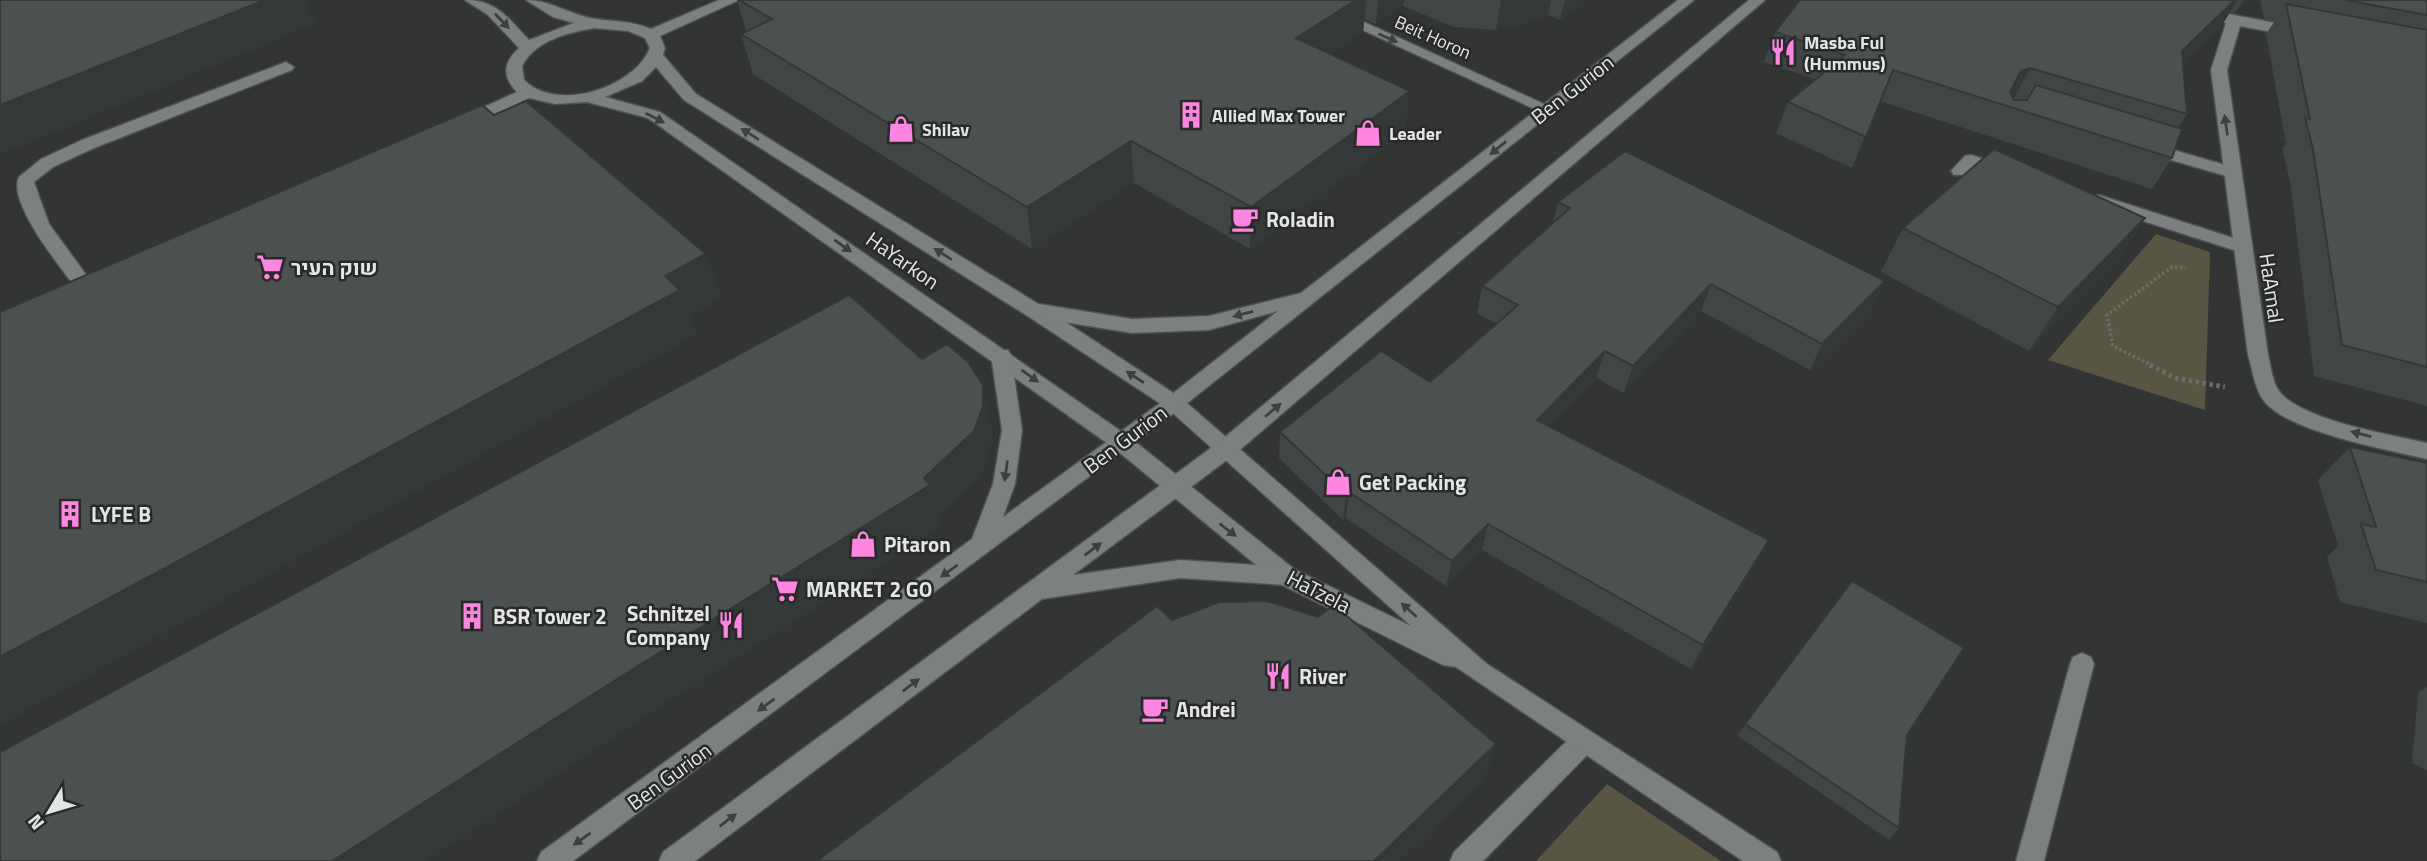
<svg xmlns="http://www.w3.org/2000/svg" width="2427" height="861" font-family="'Titillium Web',Heebo,sans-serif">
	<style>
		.green { fill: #595543 }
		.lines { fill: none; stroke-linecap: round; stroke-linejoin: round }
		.lane-casing { stroke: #4f5150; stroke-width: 3 }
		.street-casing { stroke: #4f5150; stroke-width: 3 }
		.secondary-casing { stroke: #4f5150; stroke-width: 3 }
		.path-far1 { stroke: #6a6d6b; stroke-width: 3.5; stroke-dasharray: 2.5 2.5; stroke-linecap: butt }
		.path { stroke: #6a6d6b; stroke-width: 5; stroke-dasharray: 3.5 3.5; stroke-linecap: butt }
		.lane { fill: #7c807e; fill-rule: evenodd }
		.street { fill: #7c807e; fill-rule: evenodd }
		.secondary { fill: #7c807e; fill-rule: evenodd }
		.wall { fill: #414545 }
		.shaded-wall { fill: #353838 }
		.building { fill: #4c5050; stroke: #353838; stroke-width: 2 }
		.oneway { fill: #3d403e }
		.labels { text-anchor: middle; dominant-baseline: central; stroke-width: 5; stroke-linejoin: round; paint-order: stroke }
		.far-street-label { font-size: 18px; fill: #e4e6e5; stroke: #282b29 }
		.far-poi-label { font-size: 18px; font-weight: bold; fill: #e4e6e5; stroke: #282b29; text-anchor: start }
		.street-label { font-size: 21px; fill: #e4e6e5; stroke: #282b29 }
		.poi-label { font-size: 21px; font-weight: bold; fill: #e4e6e5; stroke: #282b29; text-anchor: start }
	</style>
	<rect width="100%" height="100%" fill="#323533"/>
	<!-- green -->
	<path class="green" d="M2156,234L2210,252L2205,410L2048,360Z
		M1607,784L1721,861H1536Z"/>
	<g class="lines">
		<defs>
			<path id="lane" d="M286,62L294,67L292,70L94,148L53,167L34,182L49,224L98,291L96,296H82C66,274 6,203 19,177L41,159L82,140Z
				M2146,142L2239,169L2242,173L2233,178L2140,151L2138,147Z
				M1971,155L2011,167L2014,171L2005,176L1974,167L1966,175H1954L1951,171L1965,156Z
				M2099,195L2249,243L2252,247L2243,253L2093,205L2090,201L2093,197Z
				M2082,653L2091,657L2094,664L2044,861H2016L2070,664L2073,657Z
				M1583,731L1592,734L1596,742L1592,750L1483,861H1450L1454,852L1574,734Z"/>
			<path id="street" d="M465,0C497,0 508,18 529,40L574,23L553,17L526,0C549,0 567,13 590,18C611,22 630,20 651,29L719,0H739L660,36L665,48L663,55L696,94L1040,305L1181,398L1487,664L1777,852L1781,861H1743L1456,667L1443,665L1278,583L1114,448L648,118L587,102L555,104L529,98L469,127H457V119L517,92C501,76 504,62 519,48L488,15ZM594,28L628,31L645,38L650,48C634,88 557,113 524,80L522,66C536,40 567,33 594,28ZM656,67L684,100L1026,315L1167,408L1411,626L1294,569L1128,436L660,112L605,97L642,81Z
				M1297,0H1316L1555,109L1547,114L1541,112Z
				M2223,13L2298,27L2306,32L2298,37L2240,26L2227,70L2268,355C2271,366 2272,382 2279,391C2300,420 2392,435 2427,443V459C2388,450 2288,432 2264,401C2254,388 2253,370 2248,355L2211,70L2226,23L2215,18Z"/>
			<path id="secondary" d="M1678,0H1694L1181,408L573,861H537L541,852L972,539L993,484L1002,430L991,355L994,350H1008L1011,355L1022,430L1015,484L1003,517L1167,398L1278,311L1209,330L1132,333L1033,317L1026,315L1023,310L1026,305L1033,303L1132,319L1209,316L1301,293Z
				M1749,0H1765L1235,454L1073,575L1180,560L1286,567L1294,569L1298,576L1294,583L1286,585L1180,578L1042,599L695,861H659L663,852L1219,442Z"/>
		</defs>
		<!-- lane casing -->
		<use href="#lane" class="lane-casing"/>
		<!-- street casing -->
		<use href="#street" class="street-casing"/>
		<!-- secondary casing -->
		<use href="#secondary" class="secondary-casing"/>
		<!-- path-far1 -->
		<path class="path-far1" d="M2153,366L2113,346L2107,315L2172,267L2186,268"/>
		<!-- path -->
		<path class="path" d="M2150,365L2176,378L2225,387"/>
		<!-- lane -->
		<use href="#lane" class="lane"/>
		<!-- street -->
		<use href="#street" class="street"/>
		<!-- secondary -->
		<use href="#secondary" class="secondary"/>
	</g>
	<!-- wall -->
	<path class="wall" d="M737,0H1589L1560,20L1548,15L1518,26L1496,30L1454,27L1403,6L1376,24L1364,19L1363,33L1331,54L1405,132L1250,249L1134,183L1032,249L753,74L741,34L746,31Z
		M1800,0H2250L2235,13L2230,12L2222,25L2183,62L2187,114L2178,128L2172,158L2152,189L1880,101L1852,168L1776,133L1788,102L1815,79L1764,62L1775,32Z
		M2260,0H2427V406L2314,376L2290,181L2282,149L2286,144L2266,34L2275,21L2264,19Z
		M1558,202L1885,281L1872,308L1810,370L1701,311L1624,393L1596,378L1549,426L1756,565L1691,669L1482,550L1446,586L1346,518L1343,520L1279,458L1280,432L1430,382L1497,324L1477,313L1482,286L1553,223Z
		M2145,218L2116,263L2029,351L1881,272L1903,228Z
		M2350,447L2427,463V623L2340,602L2327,557L2338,546L2318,480Z
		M2427,686V770L2412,763L2418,693Z
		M1745,724L1907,735L1899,828L1889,840L1738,736Z"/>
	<!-- shaded-wall -->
	<path class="shaded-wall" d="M265,0H304L317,23L0,155V105Z
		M1356,0H1366L1363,33L1294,79L1296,38Z
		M1378,0H1404L1403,6L1376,24Z
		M1501,0H1551L1548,15L1518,26L1496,30Z
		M1565,0H1589L1560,20Z
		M2235,0H2238L2222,25L2163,81L2182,51Z
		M2244,0H2250L2235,13Z
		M2030,68L2014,98L2005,102L2021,71Z
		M1410,91L1405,132L1250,249L1251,207Z
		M1131,141L1134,183L1032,249L1027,207Z
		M2145,218L2116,263L2029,351L2058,307Z
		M706,254L722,298L691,316L698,334L0,726V657L665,276Z
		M1885,281L1872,308L1810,370L1822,344Z
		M1711,284L1701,311L1624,393L1633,366Z
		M1605,351L1596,378L1530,446L1537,420Z
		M983,385L992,429L991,450L983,475L938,518L941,528L650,714L427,861H332L924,478Z
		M1349,492L1346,518L1343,520L1346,494Z
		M1488,524L1482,550L1446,586L1452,561Z
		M1769,540L1756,565L1691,669L1703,645Z
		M1496,744L1485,779L1400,861H1374Z"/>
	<!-- building -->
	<path class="building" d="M0,0H265L0,105Z
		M739,0H1356L1296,38L1410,91L1251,207L1131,141L1027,207L741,34L772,19Z
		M1800,0H2235L2182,51L2187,114L2030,68L2021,71L2010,92L2014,100H2027L2036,85L2182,129L2172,158L1893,70L1866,137L1788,102L1845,55L1775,32Z
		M2345,0H2427V15Z
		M2286,4L2427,30V367L2342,345L2313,149L2305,118L2310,119Z
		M526,101L706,254L665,276L680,290L0,657V312L482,105L494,115Z
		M1994,149L2145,218L2058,307L1903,228Z
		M1625,151L1885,281L1822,344L1711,284L1633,366L1605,351L1537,420L1769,540L1703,645L1488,524L1452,561L1349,492L1346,494L1280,432L1381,351L1430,382L1518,305L1482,286L1570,208L1558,202Z
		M849,295L922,359L947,344L968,362L983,385V406L974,431L924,478L930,485L625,674L332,861H0V752Z
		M2350,447L2427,463V582L2376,570L2361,524L2376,527Z
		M1852,581L1964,648L1907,735L1899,828L1745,724Z
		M1267,601L1318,617L1334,605L1496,744L1374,861H817L1157,606L1172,620L1219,602Z"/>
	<!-- one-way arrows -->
	<defs><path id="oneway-solid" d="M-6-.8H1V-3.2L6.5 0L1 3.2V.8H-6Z" transform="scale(1.75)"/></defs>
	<g class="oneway">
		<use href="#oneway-solid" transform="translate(502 21) rotate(46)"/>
		<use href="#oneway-solid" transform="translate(1388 38) rotate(24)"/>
		<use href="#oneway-solid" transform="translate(655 118) rotate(27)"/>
		<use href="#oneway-solid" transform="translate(2226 125) rotate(-98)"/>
		<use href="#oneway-solid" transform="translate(750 134) rotate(-148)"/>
		<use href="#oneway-solid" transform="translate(1498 148) rotate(141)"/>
		<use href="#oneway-solid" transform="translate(843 246) rotate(35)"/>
		<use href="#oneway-solid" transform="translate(943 254) rotate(-148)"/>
		<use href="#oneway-solid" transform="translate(1243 314) rotate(165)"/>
		<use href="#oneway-solid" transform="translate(1030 376) rotate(36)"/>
		<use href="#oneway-solid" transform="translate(1135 377) rotate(-147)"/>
		<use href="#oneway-solid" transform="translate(1273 410) rotate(-40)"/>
		<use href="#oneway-solid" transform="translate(2361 434) rotate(-166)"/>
		<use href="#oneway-solid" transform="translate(1006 471) rotate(98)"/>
		<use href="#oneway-solid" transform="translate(1228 530) rotate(38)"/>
		<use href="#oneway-solid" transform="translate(1093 549) rotate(-37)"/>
		<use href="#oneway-solid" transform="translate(949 571) rotate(144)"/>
		<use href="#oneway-solid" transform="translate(1409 610) rotate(-138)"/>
		<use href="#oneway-solid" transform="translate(911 685) rotate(-37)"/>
		<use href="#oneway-solid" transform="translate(766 705) rotate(144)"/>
		<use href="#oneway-solid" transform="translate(728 820) rotate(-37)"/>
		<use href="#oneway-solid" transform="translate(582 839) rotate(145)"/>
	</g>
	<!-- icons -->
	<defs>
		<symbol id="restaurant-bare" viewBox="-9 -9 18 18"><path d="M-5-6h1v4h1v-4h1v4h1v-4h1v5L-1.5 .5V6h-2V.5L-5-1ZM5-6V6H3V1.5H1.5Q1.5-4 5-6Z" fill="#fe85e0" stroke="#282b29" stroke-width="2.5" paint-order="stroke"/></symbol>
		<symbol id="building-bare" viewBox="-9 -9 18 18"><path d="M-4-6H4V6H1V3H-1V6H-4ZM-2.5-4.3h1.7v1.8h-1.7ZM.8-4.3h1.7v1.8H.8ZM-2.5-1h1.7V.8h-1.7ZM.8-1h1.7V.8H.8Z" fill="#fe85e0" stroke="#282b29" stroke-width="2.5" paint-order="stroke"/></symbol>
		<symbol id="shop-bare" viewBox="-9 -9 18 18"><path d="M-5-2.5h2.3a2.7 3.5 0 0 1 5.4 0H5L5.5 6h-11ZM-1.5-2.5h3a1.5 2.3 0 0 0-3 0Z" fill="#fe85e0" stroke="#282b29" stroke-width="2.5" paint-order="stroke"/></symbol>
		<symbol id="cafe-bare" viewBox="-9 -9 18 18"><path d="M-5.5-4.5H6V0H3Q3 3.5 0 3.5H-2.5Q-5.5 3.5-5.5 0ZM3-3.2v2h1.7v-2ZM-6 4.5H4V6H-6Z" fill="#fe85e0" stroke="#282b29" stroke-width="2.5" paint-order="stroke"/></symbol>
		<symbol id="supermarket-bare" viewBox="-9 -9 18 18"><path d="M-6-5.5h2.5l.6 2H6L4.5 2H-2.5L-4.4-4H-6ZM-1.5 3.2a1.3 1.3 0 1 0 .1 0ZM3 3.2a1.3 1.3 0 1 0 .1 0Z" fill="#fe85e0" stroke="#282b29" stroke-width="2.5" paint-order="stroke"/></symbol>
	</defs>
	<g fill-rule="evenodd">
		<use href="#restaurant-bare" x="1764" y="33" width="38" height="38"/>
		<use href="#building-bare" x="1172" y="96" width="38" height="38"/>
		<use href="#shop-bare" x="882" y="110" width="38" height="38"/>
		<use href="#shop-bare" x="1349" y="114" width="38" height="38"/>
		<use href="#cafe-bare" x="1226" y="200" width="38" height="38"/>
		<use href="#supermarket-bare" x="251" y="248" width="38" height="38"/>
		<use href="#shop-bare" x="1319" y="463" width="38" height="38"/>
		<use href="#building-bare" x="51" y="495" width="38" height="38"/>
		<use href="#shop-bare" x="844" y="525" width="38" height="38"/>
		<use href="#supermarket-bare" x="766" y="570" width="38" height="38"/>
		<use href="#building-bare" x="453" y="597" width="38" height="38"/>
		<use href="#restaurant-bare" x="712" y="606" width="38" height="38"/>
		<use href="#restaurant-bare" x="1259" y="657" width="38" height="38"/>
		<use href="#cafe-bare" x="1136" y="690" width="38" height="38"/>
	</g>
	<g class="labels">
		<!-- far-street labels -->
		<g class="far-street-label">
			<text transform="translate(1433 37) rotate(24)">Beit Horon</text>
		</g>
		<!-- far-poi labels -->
		<g class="far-poi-label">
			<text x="1804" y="42">Masba Ful<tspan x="1804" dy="21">(Hummus)</tspan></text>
			<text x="1212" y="115">Allied Max Tower</text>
			<text x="922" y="129">Shilav</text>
			<text x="1389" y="133">Leader</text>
		</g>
		<!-- street labels -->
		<g class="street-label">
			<text transform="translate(1572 89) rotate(-38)">Ben Gurion</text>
			<text transform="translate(903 260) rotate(35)">HaYarkon</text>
			<text transform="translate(2272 288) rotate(82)">HaAmal</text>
			<text transform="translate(1125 439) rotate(-37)">Ben Gurion</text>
			<text transform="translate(1319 591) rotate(27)">HaTzela</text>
			<text transform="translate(669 776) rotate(-36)">Ben Gurion</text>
		</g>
		<!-- poi labels -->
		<g class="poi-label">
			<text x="1266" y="219">Roladin</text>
			<text x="291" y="267">שוק העיר</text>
			<text x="1359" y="482">Get Packing</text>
			<text x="91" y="514">LYFE B</text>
			<text x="884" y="544">Pitaron</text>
			<text x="806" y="589">MARKET 2 GO</text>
			<text x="710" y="613" text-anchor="end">Schnitzel<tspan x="710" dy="24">Company</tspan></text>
			<text x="493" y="616">BSR Tower 2</text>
			<text x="1299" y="676">River</text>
			<text x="1176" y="709">Andrei</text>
		</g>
	</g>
	<!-- north arrow -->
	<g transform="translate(49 812) rotate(232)" stroke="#282b29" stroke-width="5" paint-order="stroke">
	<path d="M0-5L12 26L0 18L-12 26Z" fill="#e4e6e5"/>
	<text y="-10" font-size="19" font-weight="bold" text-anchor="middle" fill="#e4e6e5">N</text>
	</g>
</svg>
